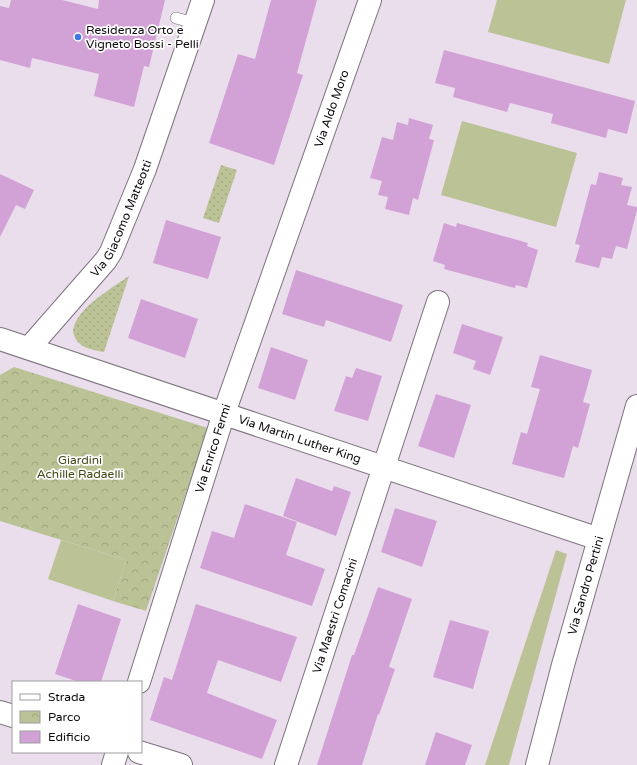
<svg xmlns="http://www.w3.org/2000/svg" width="637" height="765" font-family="'Varela Round',sans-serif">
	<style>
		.grass { fill: url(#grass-dots) }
		.park { fill: url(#park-crowns) }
		.garden { fill: #bbc296 }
		.building { fill: #d2a2d7 }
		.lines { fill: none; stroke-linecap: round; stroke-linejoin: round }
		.service-casing { stroke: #7d727e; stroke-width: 12 }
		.minor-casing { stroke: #7d727e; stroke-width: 24 }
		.service { stroke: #fff; stroke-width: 11 }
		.minor { stroke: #fff; stroke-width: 22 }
		.poi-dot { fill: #3d76e5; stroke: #fff; stroke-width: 1.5 }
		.labels { text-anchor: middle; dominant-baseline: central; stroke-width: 3.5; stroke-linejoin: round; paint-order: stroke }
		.poi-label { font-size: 12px; fill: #0e0a0e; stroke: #fff; text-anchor: start }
		.street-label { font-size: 12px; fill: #0e0a0e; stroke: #fff }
		.park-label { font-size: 12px; fill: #454a17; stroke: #fff }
	</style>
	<defs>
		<pattern id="grass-dots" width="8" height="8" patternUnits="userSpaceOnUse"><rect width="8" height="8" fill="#bbc296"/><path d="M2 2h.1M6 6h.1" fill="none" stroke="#a0a580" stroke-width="1.8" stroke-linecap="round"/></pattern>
		<pattern id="park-crowns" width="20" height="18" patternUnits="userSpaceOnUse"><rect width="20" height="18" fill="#bbc296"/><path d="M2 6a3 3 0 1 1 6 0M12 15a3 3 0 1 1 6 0" fill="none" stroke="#a0a580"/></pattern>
	</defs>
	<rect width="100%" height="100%" fill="#eadeec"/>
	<!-- grass -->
	<path class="grass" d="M221,165L237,170L219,223L203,218Z
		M129,276L104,352C90,349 76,348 73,331C75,309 112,288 129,276Z"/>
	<!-- park -->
	<path class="park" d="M14,367L208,428L146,611L113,601L126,560L0,521V375Z"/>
	<!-- garden -->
	<path class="garden" d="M497,0H626L609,64L488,32Z
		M462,121L577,153L556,227L441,195Z
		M61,540L126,560L113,601L48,579Z
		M556,550L567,554L509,765H485Z"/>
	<!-- building -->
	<path class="building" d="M11,0H62L98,9L99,0H165L149,67L144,66L134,107L94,96L99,74L32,58L30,68L0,60V6L9,8Z
		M271,0H317L297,73L303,75L274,165L209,143L238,54L255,59Z
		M444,50L635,101L627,134L608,129L606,138L551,123L553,114L510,103L507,112L453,97L455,88L435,83Z
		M409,118L433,125L429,139L434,140L418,200L413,198L409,215L385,209L388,197L378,195L382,181L370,178L382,137L393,140L397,122L408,125Z
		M599,172L623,178L621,185L632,187L627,205L637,207V210L627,249L616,246L612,259L602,257L599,268L575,262L580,245L575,244L591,184L596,185Z
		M0,174L34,190L25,209L16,205L0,237Z
		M166,220L221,237L208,279L153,263Z
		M444,223L456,227L457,223L528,243L527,246L538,250L527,288L516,285L515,288L444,269L445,265L433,261Z
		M296,270L403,305L391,342L326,320L324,327L282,314Z
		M141,299L198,319L185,358L128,338Z
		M462,324L503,337L490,375L473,369L476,361L453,353Z
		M271,347L308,360L295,400L258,388Z
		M540,355L592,370L583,402L590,404L578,448L573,446L564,478L512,464L521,432L527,434L540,389L531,387Z
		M356,368L382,376L368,421L334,411L346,376L352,378Z
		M436,394L471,405L454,458L418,446Z
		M296,478L332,491L334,486L351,492L336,536L283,516Z
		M245,504L297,522L286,555L325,569L312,606L200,568L212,531L234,538Z
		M395,508L437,521L422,567L381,552Z
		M378,587L412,599L389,667L395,669L379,715L378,714L362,765H317L352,655H354Z
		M78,604L121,619L101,682H79L55,674Z
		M196,604L297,637L281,682L218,660L207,693L277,720L262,759L150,720L164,677L172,680Z
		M450,620L489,631L473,689L433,677Z
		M436,732L472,745L465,765H425Z"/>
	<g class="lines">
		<defs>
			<path id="service" d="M176,18L195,23"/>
			<g id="minor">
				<path id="s1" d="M0,339L599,539"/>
				<path id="s2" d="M29,348L106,260L111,252L145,169L203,0"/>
				<path id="s3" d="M139,682L224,413L370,0"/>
				<path d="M0,712L13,716"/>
				<path d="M139,752L181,765"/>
				<path d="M113,765L117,752"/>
				<path id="s4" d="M286,765L438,302"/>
				<path id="s5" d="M537,765L563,665L637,406"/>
			</g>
		</defs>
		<!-- service casing -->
		<use href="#service" class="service-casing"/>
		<!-- minor casing -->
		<use href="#minor" class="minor-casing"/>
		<!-- service -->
		<use href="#service" class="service"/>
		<!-- minor -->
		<use href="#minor" class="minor"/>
	</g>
	<!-- markers -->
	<circle class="poi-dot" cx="78" cy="37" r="4"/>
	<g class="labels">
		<!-- poi labels -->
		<g class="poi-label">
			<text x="86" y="30">Residenza Orto e<tspan x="86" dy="14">Vigneto Bossi - Pelli</tspan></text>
		</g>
		<!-- street labels -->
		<g class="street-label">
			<text stroke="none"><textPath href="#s3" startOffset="605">Via Aldo Moro</textPath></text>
			<text stroke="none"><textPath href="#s2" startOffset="161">Via Giacomo Matteotti</textPath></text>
			<text stroke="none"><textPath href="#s1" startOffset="316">Via Martin Luther King</textPath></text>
			<text stroke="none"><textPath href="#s3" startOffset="245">Via Enrico Fermi</textPath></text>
			<text stroke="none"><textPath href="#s5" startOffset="186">Via Sandro Pertini</textPath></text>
			<text stroke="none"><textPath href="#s4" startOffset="157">Via Maestri Comacini</textPath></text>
		</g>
		<!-- park labels -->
		<g class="park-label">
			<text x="80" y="460">Giardini<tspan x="80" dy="14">Achille Radaelli</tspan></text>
		</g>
	</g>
	<!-- legend -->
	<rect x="12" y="681" width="130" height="72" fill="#ffffff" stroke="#9f9d9f"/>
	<rect x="20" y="694" width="20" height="6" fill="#ffffff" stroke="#9f9d9f"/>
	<text x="48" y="701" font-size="12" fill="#0e0a0e">Strada</text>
	<rect x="20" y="711" width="20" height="12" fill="url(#park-crowns)" stroke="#9f9d9f"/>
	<text x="48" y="721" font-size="12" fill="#0e0a0e">Parco</text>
	<rect x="20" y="731" width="20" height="12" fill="#d2a2d7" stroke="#9f9d9f"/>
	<text x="48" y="741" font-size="12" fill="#0e0a0e">Edificio</text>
</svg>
